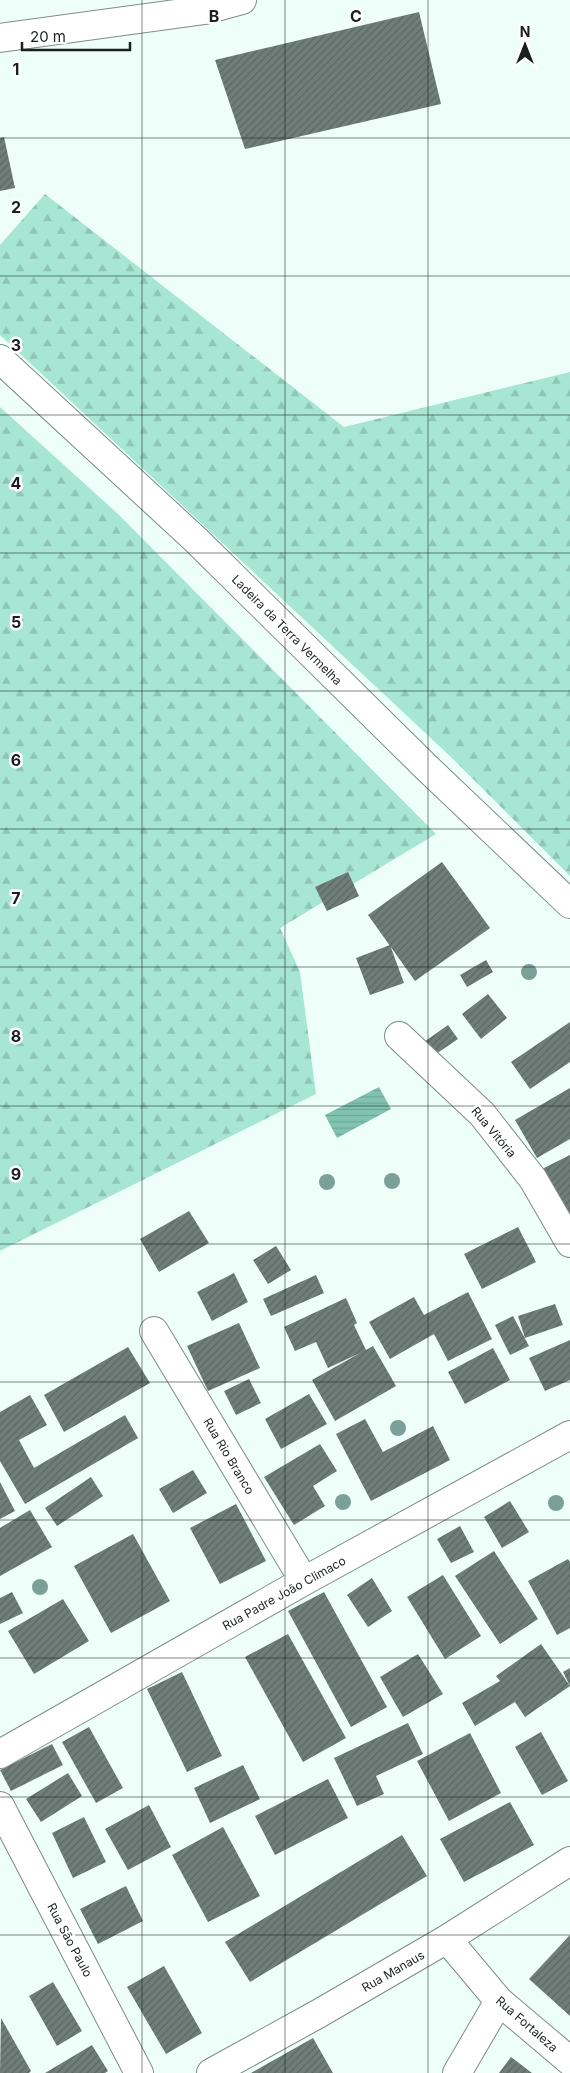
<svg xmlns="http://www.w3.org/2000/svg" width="570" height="2073" font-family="Inter,sans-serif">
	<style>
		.forest { fill: url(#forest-firs) }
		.water { fill: url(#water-rules) }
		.building { fill: url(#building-hatch) }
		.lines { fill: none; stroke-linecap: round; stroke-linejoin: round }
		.minor-casing { stroke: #7d8c87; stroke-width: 30 }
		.secondary-casing { stroke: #7d8c87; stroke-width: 30 }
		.minor { stroke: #fff; stroke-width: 28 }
		.secondary { stroke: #fff; stroke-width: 28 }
		.tree { fill: #7ba097 }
		.grid { fill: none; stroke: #1a201e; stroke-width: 1; stroke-opacity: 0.55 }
		.labels { text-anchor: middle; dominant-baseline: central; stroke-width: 5; stroke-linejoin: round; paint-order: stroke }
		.street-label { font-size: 12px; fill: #1a201e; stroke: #fff }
		.grid-label { font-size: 16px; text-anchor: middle; font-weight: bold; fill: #1a201e; stroke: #fff; stroke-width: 5; stroke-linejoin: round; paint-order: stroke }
	</style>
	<defs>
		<pattern id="forest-firs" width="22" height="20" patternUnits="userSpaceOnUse" patternTransform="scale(1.25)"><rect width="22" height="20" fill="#a6e6d2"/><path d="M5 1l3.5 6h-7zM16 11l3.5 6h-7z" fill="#8ec5b4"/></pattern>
		<pattern id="water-rules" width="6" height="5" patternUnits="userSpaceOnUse" patternTransform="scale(1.25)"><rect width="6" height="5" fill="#81c3b0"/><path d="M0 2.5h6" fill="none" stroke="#6fa797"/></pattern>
		<pattern id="building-hatch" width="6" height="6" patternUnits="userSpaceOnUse" patternTransform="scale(1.25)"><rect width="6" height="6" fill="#6f7e79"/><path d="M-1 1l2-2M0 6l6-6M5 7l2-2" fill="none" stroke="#5a6763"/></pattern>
	</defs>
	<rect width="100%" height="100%" fill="#eefff9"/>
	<!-- forest -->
	<path class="forest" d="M45,194L344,427L570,372V876L450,756L0,335V245Z
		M0,407L118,514L436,834L280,928L300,972L316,1094L0,1251Z"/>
	<!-- water -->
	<path class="water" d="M379,1087L391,1109L337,1138L325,1115Z"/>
	<!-- building -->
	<path class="building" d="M419,12L441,104L245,149L215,60Z
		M4,137L15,188L0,191V138Z
		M442,862L490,928L415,981L368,915Z
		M348,872L359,896L327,911L315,887Z
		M390,945L404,983L370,995L356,958Z
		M486,960L493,972L467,987L460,975Z
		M488,994L507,1018L481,1039L462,1014Z
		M570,1022V1062L530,1089L511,1062Z
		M448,1025L458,1039L433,1056L424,1042Z
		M570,1088V1139L537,1158L515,1120Z
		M570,1155V1221L542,1169Z
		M189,1211L209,1243L159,1272L140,1239Z
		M518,1227L536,1262L482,1289L464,1254Z
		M276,1246L291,1270L268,1284L253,1260Z
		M234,1273L248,1302L212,1321L197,1292Z
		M316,1275L324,1293L271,1316L263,1299Z
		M468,1292L492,1339L448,1361L434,1334L390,1359L369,1322L414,1297L424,1315Z
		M346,1298L357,1323L354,1325L366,1350L373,1346L396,1386L335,1421L312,1380L360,1353L328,1368L316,1342L295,1351L284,1327Z
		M555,1304L563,1325L525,1338L518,1316Z
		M513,1316L529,1346L510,1355L495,1325Z
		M239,1323L260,1368L208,1391L187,1346Z
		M570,1340V1380L545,1391L529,1358Z
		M128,1347L150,1383L64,1432L44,1395Z
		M493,1348L510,1380L465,1404L448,1372Z
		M249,1379L261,1403L236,1415L224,1391Z
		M309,1394L327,1424L281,1449L265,1419Z
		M30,1395L47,1425L19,1440L34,1468L125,1415L138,1438L25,1504L0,1461V1412Z
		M365,1419L383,1452L433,1426L450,1460L371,1501L336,1434Z
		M320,1444L337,1471L313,1486L325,1506L294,1525L264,1477Z
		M193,1470L207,1493L173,1513L159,1489Z
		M91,1477L103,1496L57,1526L45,1508Z
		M0,1482L15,1511L0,1519Z
		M510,1501L529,1532L502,1548L484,1517Z
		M236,1504L266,1561L220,1584L190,1528Z
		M30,1510L52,1547L0,1576V1528Z
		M460,1526L474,1552L451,1563L437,1539Z
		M133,1534L170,1601L111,1633L74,1566Z
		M494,1551L538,1619L500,1644L455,1576Z
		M568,1559L570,1562V1628L557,1635L528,1581Z
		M443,1575L481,1636L445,1659L407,1597Z
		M372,1578L392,1611L368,1627L347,1595Z
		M12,1592L23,1613L0,1624V1598Z
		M324,1592L387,1707L351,1727L288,1611Z
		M63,1599L89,1641L34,1674L8,1631Z
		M288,1634L346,1738L303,1762L245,1657Z
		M541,1644L570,1686L563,1672L570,1668V1686L525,1717L515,1702L475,1726L462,1703L500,1681L496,1676Z
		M418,1654L443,1694L403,1717L380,1677Z
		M182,1672L222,1756L187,1772L147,1689Z
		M408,1723L423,1754L376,1776L384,1794L357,1806L334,1758Z
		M89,1727L123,1788L96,1803L62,1742Z
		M541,1732L568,1781L542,1795L515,1747Z
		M470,1733L501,1793L449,1821L417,1761Z
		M52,1744L63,1765L11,1791L0,1770Z
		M243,1765L260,1799L210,1823L194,1788Z
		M68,1773L82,1796L41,1822L26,1799Z
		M328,1779L348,1818L275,1855L255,1816Z
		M510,1802L534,1845L464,1882L440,1839Z
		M149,1805L171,1847L128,1870L105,1829Z
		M84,1817L106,1862L73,1878L52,1833Z
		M223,1827L260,1896L208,1922L172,1855Z
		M402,1835L427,1876L250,1982L225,1942Z
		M126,1886L143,1921L98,1944L80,1909Z
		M570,1935V2016L529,1979Z
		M164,1966L202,2033L166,2054L127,1987Z
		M53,1982L82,2031L57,2046L29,1996Z
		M1,2018L31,2071L29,2073H0Z
		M313,2038L333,2073H251Z
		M92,2045L108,2071L105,2073H45Z
		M511,2057L532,2073H499Z"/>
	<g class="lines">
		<defs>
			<path id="minor" d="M399,1036L482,1114L533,1179L570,1243
				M154,1331L304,1581
				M0,1754L304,1581L570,1435
				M0,1806L139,2073
				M447,1939L499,2001L570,2061
				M211,2073L318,2014L447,1939L570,1861
				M457,2073L499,2001"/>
			<path id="secondary" d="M0,38L205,10L242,0
				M0,359L196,540L426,767L570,904"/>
		</defs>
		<!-- minor casing -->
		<use href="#minor" class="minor-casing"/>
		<!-- secondary casing -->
		<use href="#secondary" class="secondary-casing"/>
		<!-- minor -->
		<use href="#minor" class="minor"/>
		<!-- secondary -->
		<use href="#secondary" class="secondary"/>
	</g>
	<!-- trees -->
	<g class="tree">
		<circle cx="529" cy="972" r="8"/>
		<circle cx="392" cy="1181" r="8"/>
		<circle cx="327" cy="1182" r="8"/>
		<circle cx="398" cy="1428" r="8"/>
		<circle cx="343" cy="1502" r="8"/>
		<circle cx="556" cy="1503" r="8"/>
		<circle cx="40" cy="1587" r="8"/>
	</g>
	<!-- grid -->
	<path class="grid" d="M142,0V2073M285,0V2073M428,0V2073M0,138H570M0,276H570M0,415H570M0,553H570M0,691H570M0,829H570M0,967H570M0,1106H570M0,1244H570M0,1382H570M0,1520H570M0,1658H570M0,1797H570M0,1935H570"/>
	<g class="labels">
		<!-- street labels -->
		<g class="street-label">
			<text transform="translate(287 630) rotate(45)">Ladeira da Terra Vermelha</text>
			<text transform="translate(494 1132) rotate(50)">Rua Vitória</text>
			<text transform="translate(229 1456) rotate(59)">Rua Rio Branco</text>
			<text transform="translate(284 1593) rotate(-29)">Rua Padre João Climaco</text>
			<text transform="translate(70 1940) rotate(62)">Rua São Paulo</text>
			<text transform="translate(393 1971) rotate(-30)">Rua Manaus</text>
			<text transform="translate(527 2024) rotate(41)">Rua Fortaleza</text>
		</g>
	</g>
	<g class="grid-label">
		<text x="214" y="22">B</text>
		<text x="356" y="22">C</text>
		<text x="16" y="75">1</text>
		<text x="16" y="213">2</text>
		<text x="16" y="351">3</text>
		<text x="16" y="489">4</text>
		<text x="16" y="628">5</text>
		<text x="16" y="766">6</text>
		<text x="16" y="904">7</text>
		<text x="16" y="1042">8</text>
		<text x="16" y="1180">9</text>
	</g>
	<!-- north arrow -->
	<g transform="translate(525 45)" stroke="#ffffff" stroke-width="4" paint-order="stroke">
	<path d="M0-4L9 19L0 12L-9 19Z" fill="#1a201e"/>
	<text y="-8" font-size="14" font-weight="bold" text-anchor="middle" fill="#1a201e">N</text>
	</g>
	<!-- scale -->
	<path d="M22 42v8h108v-8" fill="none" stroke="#1a201e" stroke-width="2.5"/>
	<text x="30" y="42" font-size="15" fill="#1a201e" stroke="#ffffff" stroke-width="4" paint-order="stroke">20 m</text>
</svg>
